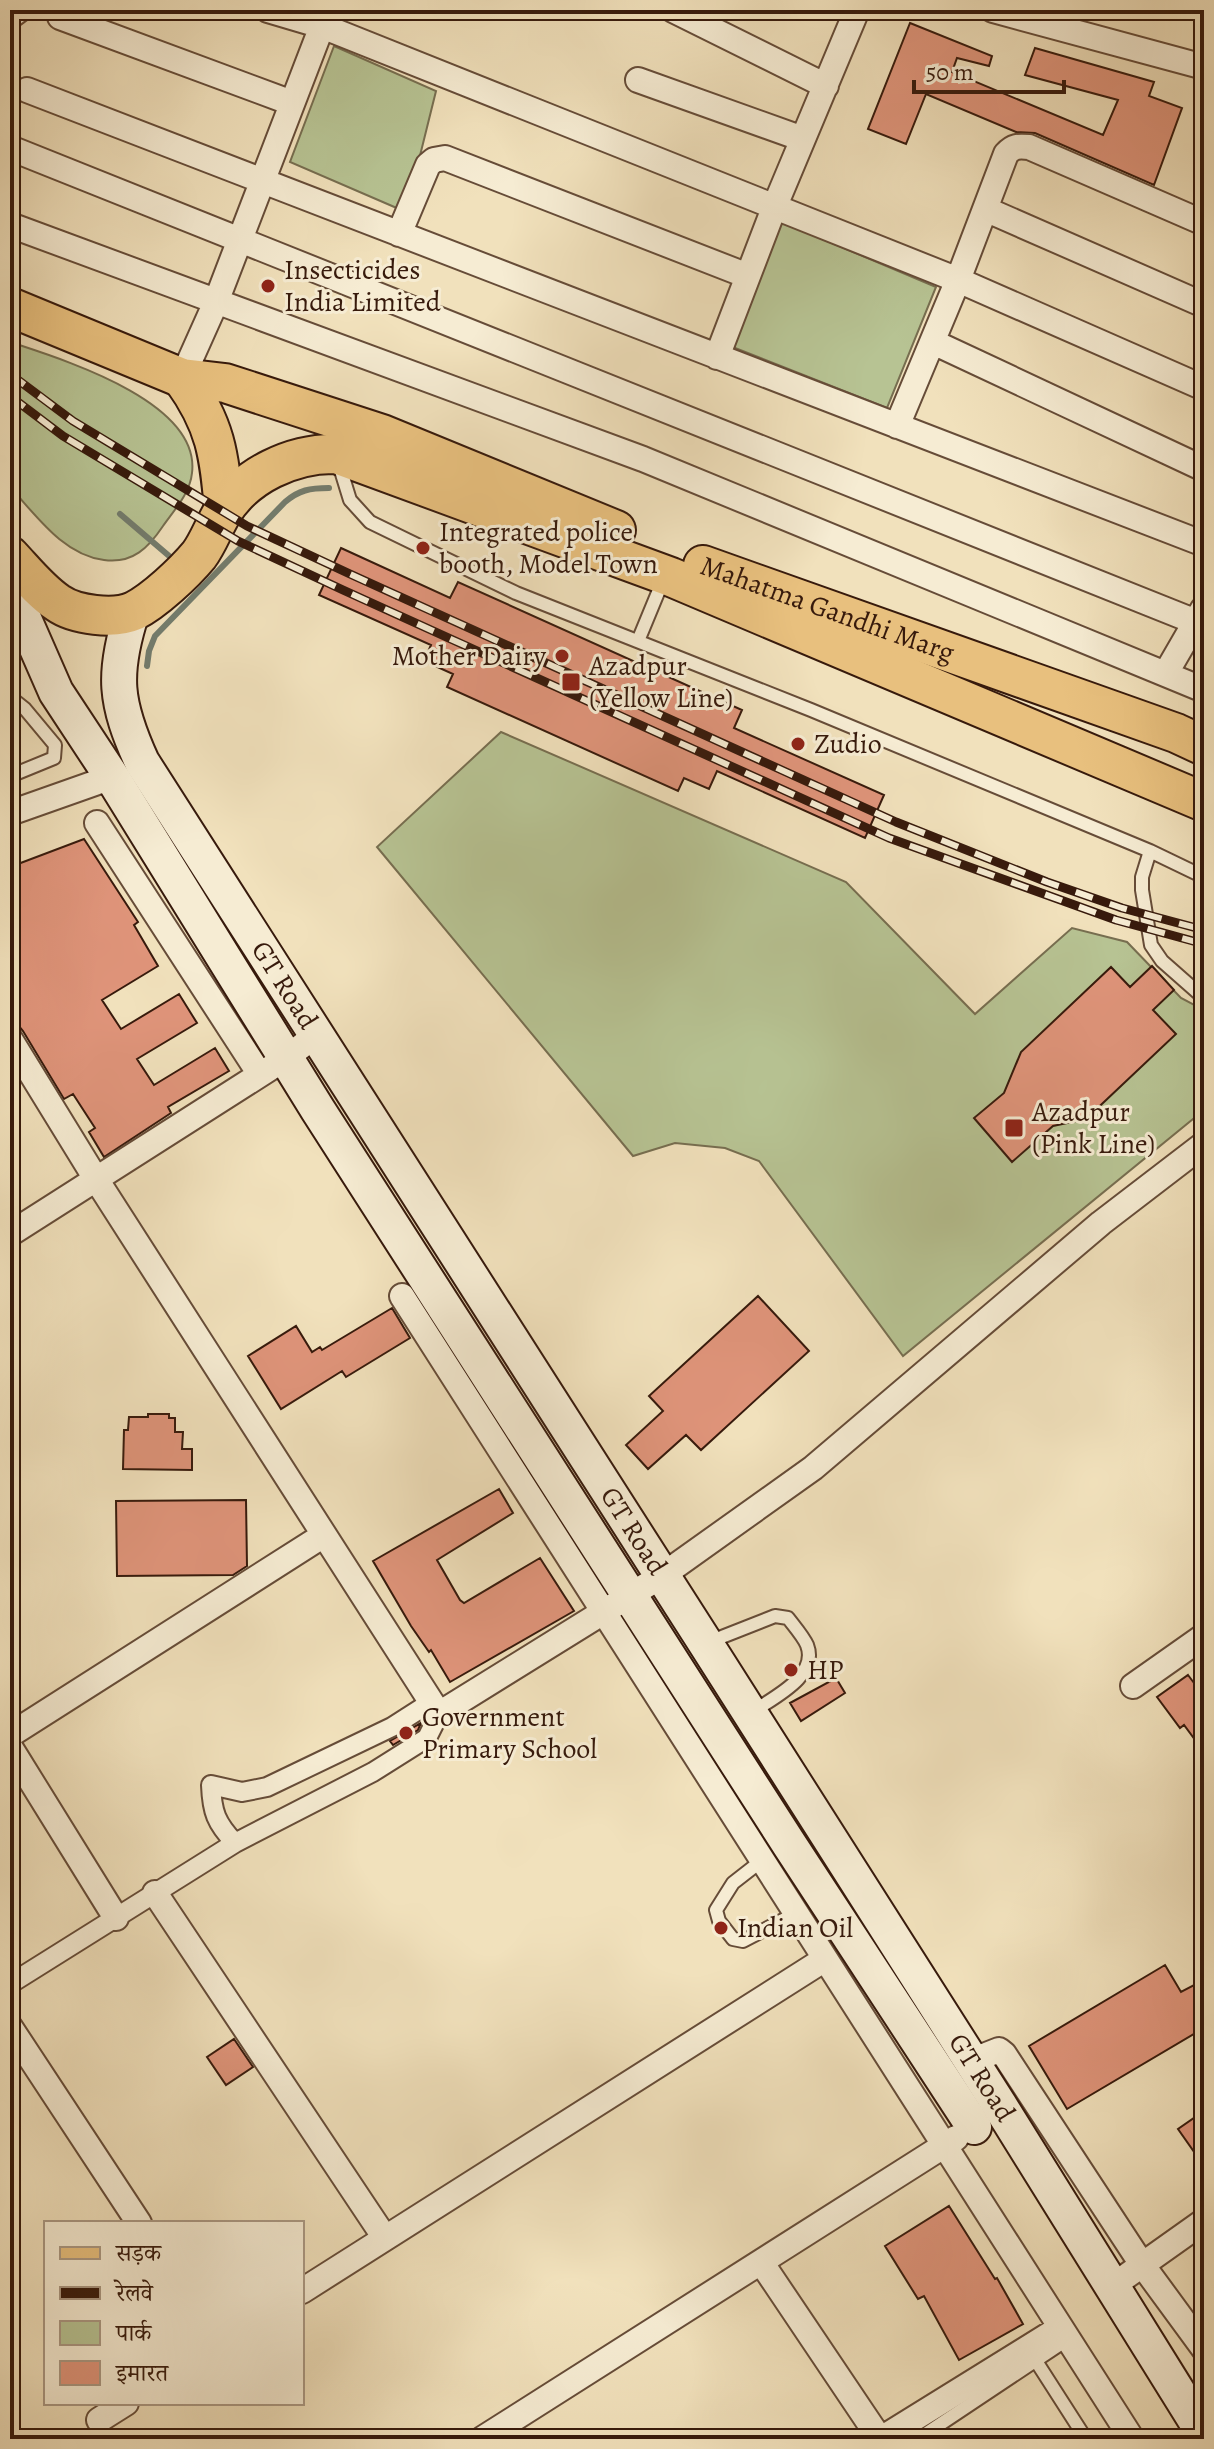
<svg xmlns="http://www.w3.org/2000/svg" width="1214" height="2449" font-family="Alegreya,'Noto Serif Devanagari',serif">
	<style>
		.green { fill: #b7c393; stroke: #776e50; stroke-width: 2 }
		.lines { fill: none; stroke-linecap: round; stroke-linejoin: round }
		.stream { stroke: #737c6d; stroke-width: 6 }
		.building { fill: #df947a; stroke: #371a0c; stroke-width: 2 }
		.service-casing { stroke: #664c38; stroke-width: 16 }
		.pedestrian-casing { stroke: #664c38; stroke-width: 22 }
		.minor-casing { stroke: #664c38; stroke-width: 28 }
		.secondary-casing { stroke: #371a0c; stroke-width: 38 }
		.primary-casing { stroke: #371a0c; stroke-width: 42 }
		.service { stroke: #f6ecd3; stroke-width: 12 }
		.pedestrian { stroke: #f6ecd3; stroke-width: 18 }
		.minor { stroke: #f6ecd3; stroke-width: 24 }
		.secondary { stroke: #f6ecd3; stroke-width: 34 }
		.primary { stroke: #e8c07e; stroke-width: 38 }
		.rail-casing { stroke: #371a0c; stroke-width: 9 }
		.rail { stroke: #f6ecd3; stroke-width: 6; stroke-dasharray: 18; stroke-linecap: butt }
		.poi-dot { fill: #8f2418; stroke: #f6ecd3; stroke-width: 3 }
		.labels { text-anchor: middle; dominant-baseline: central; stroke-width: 6; stroke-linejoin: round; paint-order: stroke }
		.poi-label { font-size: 28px; fill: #371a0c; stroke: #f6ecd3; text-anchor: start }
		.street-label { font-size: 28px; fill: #371a0c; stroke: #f6ecd3 }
	</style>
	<rect width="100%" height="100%" fill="#f1e1bc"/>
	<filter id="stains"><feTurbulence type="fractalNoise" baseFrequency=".0025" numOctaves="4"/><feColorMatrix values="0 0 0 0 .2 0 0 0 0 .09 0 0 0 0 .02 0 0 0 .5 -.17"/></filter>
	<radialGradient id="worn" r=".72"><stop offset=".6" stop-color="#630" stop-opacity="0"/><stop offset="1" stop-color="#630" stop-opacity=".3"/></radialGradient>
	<!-- green -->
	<path class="green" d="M334,46L436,91L406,212L290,162Z
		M775,219L936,287L887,408L730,346Z
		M10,342C61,359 201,401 192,473C190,493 175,509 163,526C149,547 133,564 104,560C63,555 36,515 10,487Z
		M501,732L846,882L975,1014L1072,928L1127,942L1181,998L1204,1010V1110L903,1356L759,1161L725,1148L675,1143L633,1156L377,847Z"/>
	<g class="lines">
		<!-- stream -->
		<path class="stream" d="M120,514L175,561
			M147,666L149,651L155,636L285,502C299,490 310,488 329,488"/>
	</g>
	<!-- building -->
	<path class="building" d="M910,23L992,56L989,66L957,58L952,72L1103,135L1118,100L1025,75L1035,48L1154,82L1149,96L1182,108L1154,185L1035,133L1016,132L926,94L906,144L868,129Z
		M341,548L450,598L458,582L742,710L734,728L884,795L865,838L717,771L709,789L684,778L678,791L447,687L453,674L424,661L431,645L319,595Z
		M84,839L138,922L134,925L158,966L102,1000L121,1029L179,994L197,1023L137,1059L154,1085L215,1048L229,1071L168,1107L171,1113L104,1157L89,1132L95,1128L73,1094L64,1099L23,1031L10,1015V867Z
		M1152,966L1174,990L1153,1010L1176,1034L1086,1119L1053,1126L1012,1162L974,1118L1004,1093L1021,1052L1111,967L1130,987Z
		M758,1296L809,1351L701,1450L686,1435L648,1469L626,1445L663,1411L649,1396Z
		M392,1308L410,1338L346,1377L342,1371L281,1409L248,1356L296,1326L312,1352L320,1347L322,1350Z
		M148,1414H169V1418H175V1432H183L182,1449H192V1470L123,1469L124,1430H128L129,1417H148Z
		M499,1489L513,1513L437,1560L460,1600L464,1603L540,1558L574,1611L450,1682L431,1650L429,1652L411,1626L373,1561Z
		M246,1500L247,1566L233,1575L117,1576L116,1501Z
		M1188,1675L1194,1683L1204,1676V1752L1184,1725L1180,1728L1157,1697Z
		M836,1678L845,1693L801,1721L790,1703Z
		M421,1723L418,1730L393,1745L390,1741Z
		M1165,1965L1181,1992L1194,1985L1204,2003V2006L1195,2012L1204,2028L1067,2109L1029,2046Z
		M234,2039L253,2067L226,2085L207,2057Z
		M1204,2111V2166L1178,2129Z
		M949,2206L995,2279L997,2278L1023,2324L959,2360L924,2296L918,2299L885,2246Z"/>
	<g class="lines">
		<defs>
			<path id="service" d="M10,24L29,10
				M338,461L350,500L370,522L516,593L811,710L1150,851L1204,877
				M638,641L664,578
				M10,697L25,709L55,745L54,758L10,776
				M1150,851L1142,877V890L1151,945L1162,961L1204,998
				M709,1642L775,1616L788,1618C794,1626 803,1636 807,1645C819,1676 774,1697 754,1711
				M765,1858L733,1883L716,1910L719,1921L733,1939L743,1941L800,1911
				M1036,2361L1086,2439
				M918,2439L1068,2339"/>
			<path id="pedestrian" d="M235,1843C216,1823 212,1812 211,1785L242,1792L267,1787L392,1727L431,1702
				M10,1984L235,1843L373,1772L427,1738L439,1714"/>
			<path id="minor" d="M268,10L322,26L958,280L1204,388
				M673,10L826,86
				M993,10L1204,67
				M60,17L292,103
				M638,80L803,139
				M27,90L1204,544
				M10,148L1196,622
				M985,209L1204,305
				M10,225L643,459L1204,690
				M399,234L428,165L434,160L445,158L748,276
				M933,342L1204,469
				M717,357L774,208L857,10
				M182,378L216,302L322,26L330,10
				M897,426L958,280L1006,154C1013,146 1018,146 1029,147L1204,223
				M1166,673L1203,609
				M10,813L112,777
				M97,823L259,1073
				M10,1039L96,1179L439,1714L663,1575L813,1468L1101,1223L1204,1144
				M10,1234L286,1058L316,1035
				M402,1296L1132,2439
				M1133,1686L1204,1636
				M10,1735L324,1535
				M10,1747L116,1918
				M155,1893L385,2238
				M10,2027L139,2223
				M971,2061L999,2050L1004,2054L1141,2263L1204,2349
				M761,2262L880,2439
				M1111,2287L1204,2221
				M302,2291L825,1959
				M99,2420L126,2403
				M482,2439L956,2138
				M881,2439L1060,2328"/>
			<g id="secondary">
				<path d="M10,587L56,692L112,777L318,1110L789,1844L974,2127"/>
				<path id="s1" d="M132,612C112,674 115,703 142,762L706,1644L1000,2106L1204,2434"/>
			</g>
			<g id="primary">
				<path d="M10,307L182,378L225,383L382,434L616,530"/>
				<path d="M182,378C216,425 219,454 224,509"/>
				<path d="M10,556C25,572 40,591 58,603C75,615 114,620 134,611C154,601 184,573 199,555C208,543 214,526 222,513C245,475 293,453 336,454L671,577L1204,802"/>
				<path id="s2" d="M703,565L1176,733L1204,746"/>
			</g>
		</defs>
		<!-- service casing -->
		<use href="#service" class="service-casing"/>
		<!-- pedestrian casing -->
		<use href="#pedestrian" class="pedestrian-casing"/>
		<!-- minor casing -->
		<use href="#minor" class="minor-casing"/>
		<!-- secondary casing -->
		<use href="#secondary" class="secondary-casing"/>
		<!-- primary casing -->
		<use href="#primary" class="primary-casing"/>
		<!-- service -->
		<use href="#service" class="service"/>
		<!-- pedestrian -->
		<use href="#pedestrian" class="pedestrian"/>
		<!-- minor -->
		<use href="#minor" class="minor"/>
		<!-- secondary -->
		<use href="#secondary" class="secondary"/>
		<!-- primary -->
		<use href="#primary" class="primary"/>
		<defs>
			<path id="rail" d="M10,374L73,421L247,526L350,574L896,822L1047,882L1122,908L1204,930
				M10,396L63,436L238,541L343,590L889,838L1116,920L1204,944"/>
		</defs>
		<!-- rail casing -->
		<use href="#rail" class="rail-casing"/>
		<!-- rail -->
		<use href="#rail" class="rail"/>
	</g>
	<!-- markers -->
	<g class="poi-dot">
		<circle cx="268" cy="286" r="8"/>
		<circle cx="423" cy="548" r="8"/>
		<circle cx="562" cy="656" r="8"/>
		<rect x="561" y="672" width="20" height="20" rx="4"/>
		<circle cx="798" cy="744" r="8"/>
		<rect x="1004" y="1118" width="20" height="20" rx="4"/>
		<circle cx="791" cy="1670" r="8"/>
		<circle cx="406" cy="1733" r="8"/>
		<circle cx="721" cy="1928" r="8"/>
	</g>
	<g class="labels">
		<!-- poi labels -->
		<g class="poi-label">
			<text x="284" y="270">Insecticides<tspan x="284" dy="32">India Limited</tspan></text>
			<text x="439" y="532">Integrated police<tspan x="439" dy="32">booth, Model Town</tspan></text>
			<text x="546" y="656" text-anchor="end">Mother Dairy</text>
			<text x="589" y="666">Azadpur<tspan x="589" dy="32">(Yellow Line)</tspan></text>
			<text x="814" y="744">Zudio</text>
			<text x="1032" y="1112">Azadpur<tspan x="1032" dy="32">(Pink Line)</tspan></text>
			<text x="807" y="1670">HP</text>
			<text x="422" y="1717">Government<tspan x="422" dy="32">Primary School</tspan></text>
			<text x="737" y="1928">Indian Oil</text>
		</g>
		<!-- street labels -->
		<g class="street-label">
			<text stroke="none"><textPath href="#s2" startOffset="132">Mahatma Gandhi Marg</textPath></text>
			<text stroke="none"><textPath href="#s1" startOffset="420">GT Road</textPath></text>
			<text stroke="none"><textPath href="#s1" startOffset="1068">GT Road</textPath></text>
			<text stroke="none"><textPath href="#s1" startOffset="1716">GT Road</textPath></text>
		</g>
	</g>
	<!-- margin -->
	<rect width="1214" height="2449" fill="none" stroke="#f1e1bc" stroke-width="40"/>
	<rect x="12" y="12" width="1190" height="2425" fill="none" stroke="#371a0c" stroke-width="4"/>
	<rect x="20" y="20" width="1174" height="2409" fill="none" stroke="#371a0c" stroke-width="2"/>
	<!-- legend -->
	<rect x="44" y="2221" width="260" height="184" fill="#f6ecd3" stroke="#aa9883" stroke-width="2"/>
	<rect x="60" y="2247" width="40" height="12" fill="#e8c07e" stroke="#aa9883" stroke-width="2"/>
	<text x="116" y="2261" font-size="24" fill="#371a0c">सड़क</text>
	<rect x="60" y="2287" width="40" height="12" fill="#371a0c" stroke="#aa9883" stroke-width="2"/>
	<text x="116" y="2301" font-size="24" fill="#371a0c">रेलवे</text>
	<rect x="60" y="2321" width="40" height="24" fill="#b7c393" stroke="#aa9883" stroke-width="2"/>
	<text x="116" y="2341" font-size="24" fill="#371a0c">पार्क</text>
	<rect x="60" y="2361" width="40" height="24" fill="#df947a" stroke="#aa9883" stroke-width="2"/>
	<text x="116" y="2381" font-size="24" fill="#371a0c">इमारत</text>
	<!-- scale -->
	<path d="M914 80v12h150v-12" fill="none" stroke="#371a0c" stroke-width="4"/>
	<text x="926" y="80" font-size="24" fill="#371a0c" stroke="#f6ecd3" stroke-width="6" paint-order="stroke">50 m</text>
	<rect width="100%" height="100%" filter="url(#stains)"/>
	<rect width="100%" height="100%" fill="url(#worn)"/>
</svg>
